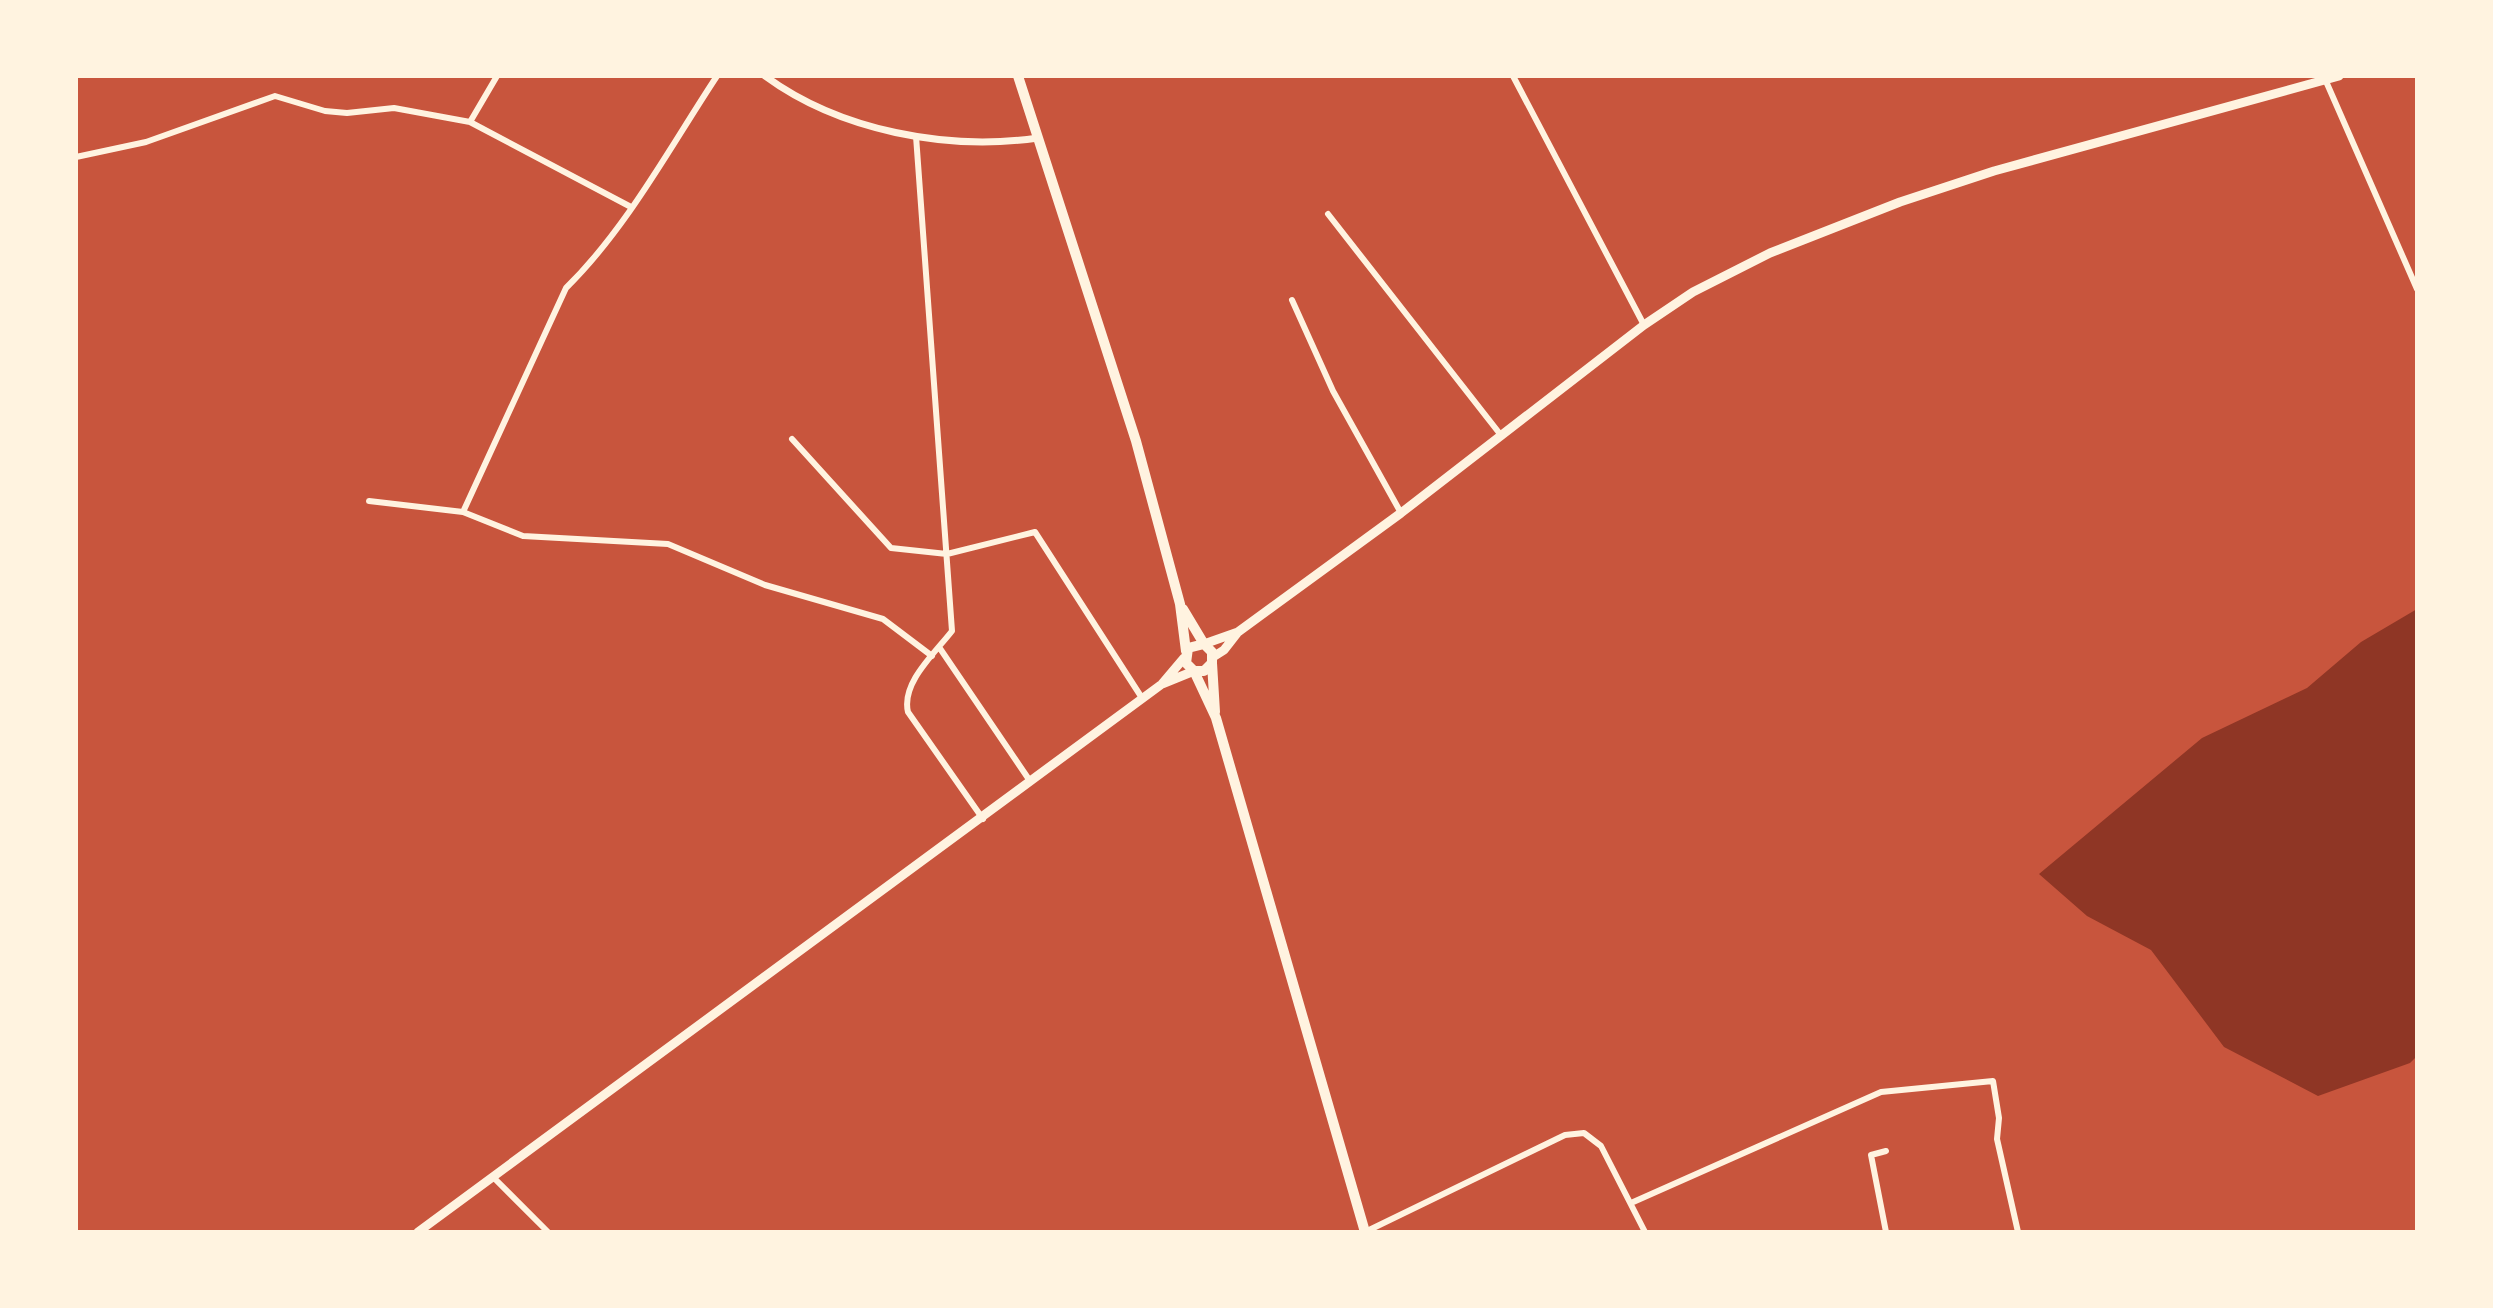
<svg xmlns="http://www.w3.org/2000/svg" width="2493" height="1308" font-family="'Noto Serif',serif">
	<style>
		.water { fill: #8f3625 }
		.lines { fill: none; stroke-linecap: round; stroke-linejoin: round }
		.minor { stroke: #fff3e0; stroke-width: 6 }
		.tertiary { stroke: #fff3e0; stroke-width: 7 }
		.primary { stroke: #fff3e0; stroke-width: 9 }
		.trunk { stroke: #fff3e0; stroke-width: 10 }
	</style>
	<rect width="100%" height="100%" fill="#c8553d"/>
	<!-- water -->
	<path class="water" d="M2417,609V1056L2410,1063L2318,1096L2224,1047L2151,950L2087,916L2039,874L2202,738L2307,688L2361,642Z"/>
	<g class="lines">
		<!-- minor -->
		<path class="minor" d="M1513,76L1644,325
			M2325,79L2417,289
			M470,122L497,76
			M916,136L952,631C935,653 901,683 908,712L983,819
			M76,157L146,142L275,96L325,111L347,113L394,108L470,122L631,207
			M1328,214L1500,434
			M1292,300L1333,391L1401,513
			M792,439L891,548L947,554L1035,532L1142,698
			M369,501L463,512L523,536L668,544L765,585L883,619L932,656
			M463,512L566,288C627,228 670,147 717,76
			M939,647L1030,781
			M493,1177L548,1232
			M1631,1203L1881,1092L1993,1081L1999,1118L1997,1139L2018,1232
			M1365,1232L1565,1135L1584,1133L1601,1146L1645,1232
			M1886,1232L1871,1155L1886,1151"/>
		<!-- tertiary -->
		<path class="tertiary" d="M765,76C840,131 947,151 1038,138"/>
		<!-- primary -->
		<path class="primary" d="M1204,644L1238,632
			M1213,657L1224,650L1238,632L1401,513L1644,325L1693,292L1770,253L1900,202L1994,171L2339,76
			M1162,684L1194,671
			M418,1232L1162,684L1184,658"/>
		<!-- trunk -->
		<path class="trunk" d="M1018,76L1136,441L1180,604L1186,651
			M1183,609L1204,644
			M1212,663L1215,712
			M1194,671H1204L1212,663V652L1204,644L1188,648L1186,663L1194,671L1216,718L1365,1232"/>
	</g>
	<!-- border -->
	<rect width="2493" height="1308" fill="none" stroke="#fff3e0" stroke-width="156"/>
</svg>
